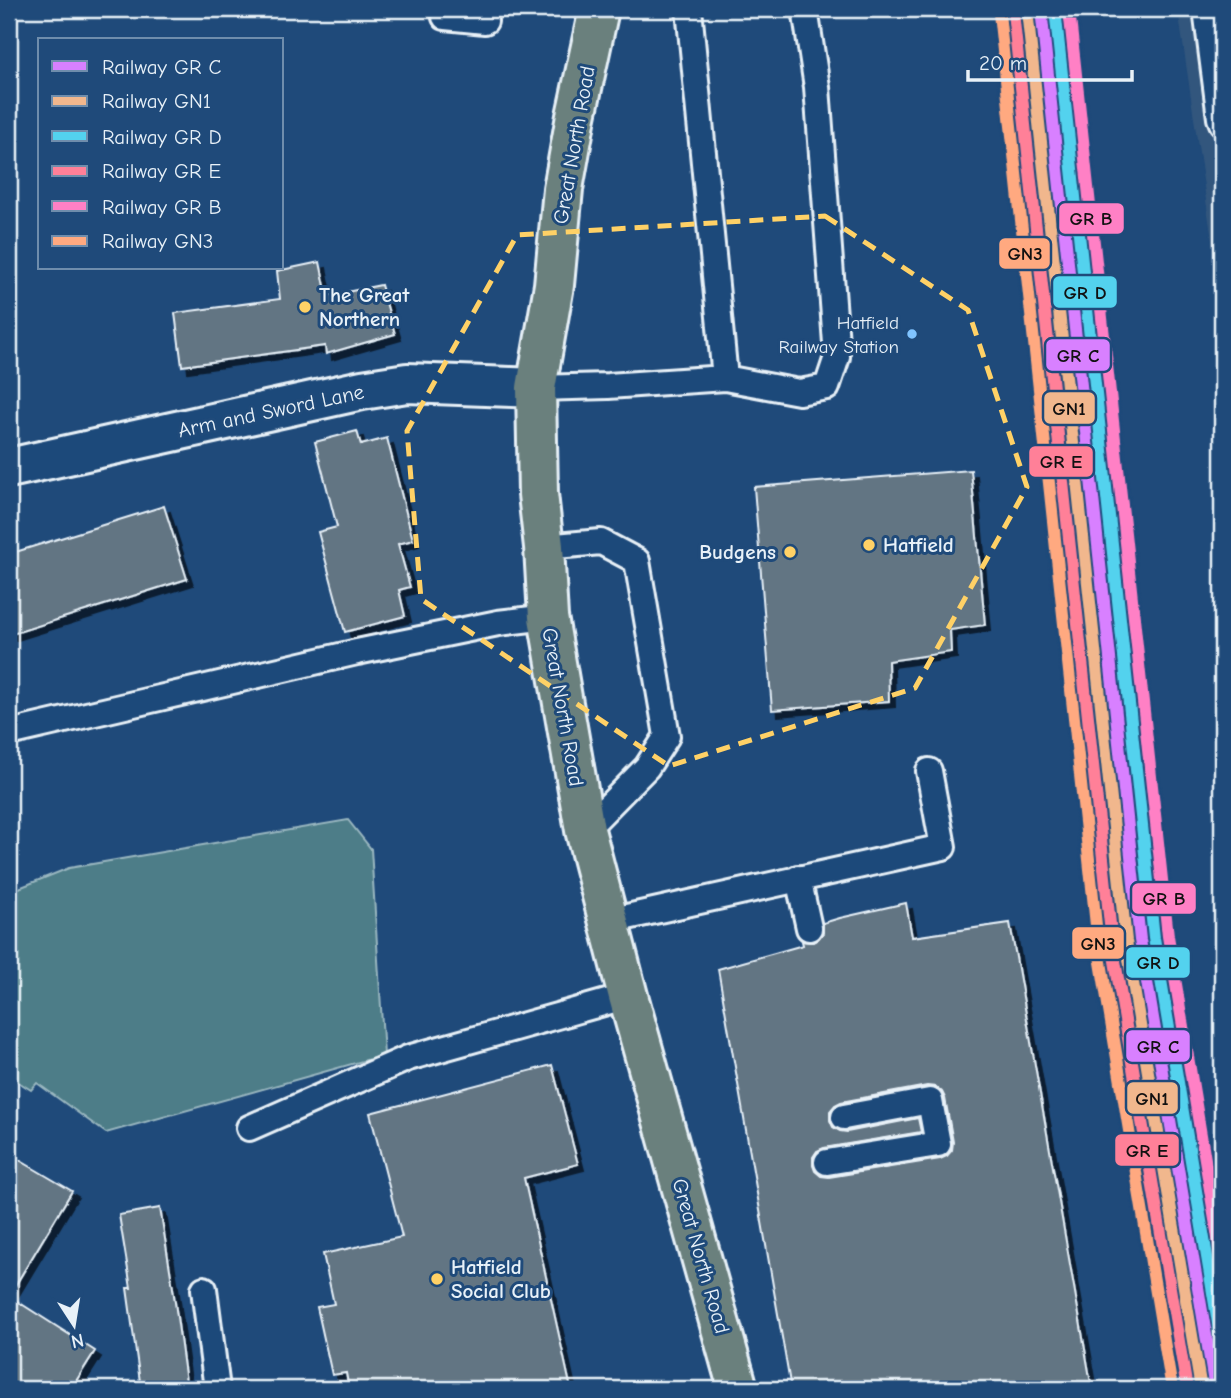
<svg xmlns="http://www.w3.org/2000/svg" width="1231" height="1398" font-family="'Comic Neue',sans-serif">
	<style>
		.built { fill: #33577d }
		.green { fill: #4d7d88; stroke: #9ab7c0; stroke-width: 2 }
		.building { fill: #627483; stroke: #e8f1f8; stroke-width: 2; fill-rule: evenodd; filter: url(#shadow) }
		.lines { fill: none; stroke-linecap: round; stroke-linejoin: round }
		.service-casing { stroke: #e8f1f8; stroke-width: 30 }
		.minor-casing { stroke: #e8f1f8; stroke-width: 44 }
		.primary-casing { stroke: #e8f1f8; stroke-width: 44 }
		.service { stroke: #1f4a7a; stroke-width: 24 }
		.minor { stroke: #1f4a7a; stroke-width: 38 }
		.primary { stroke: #6a807d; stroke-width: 38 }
		.rail-1-casing { stroke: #1f4a7a; stroke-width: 18 }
		.rail-2-casing { stroke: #1f4a7a; stroke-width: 18 }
		.rail-3-casing { stroke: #1f4a7a; stroke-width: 18 }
		.rail-4-casing { stroke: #1f4a7a; stroke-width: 18 }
		.rail-5-casing { stroke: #1f4a7a; stroke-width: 18 }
		.rail-6-casing { stroke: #1f4a7a; stroke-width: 18 }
		.rail-1 { stroke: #d880ff; stroke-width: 12 }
		.rail-2 { stroke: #f1b78d; stroke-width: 12 }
		.rail-3 { stroke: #53d2ee; stroke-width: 12 }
		.rail-4 { stroke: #ff8098; stroke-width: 12 }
		.rail-5 { stroke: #ff80c5; stroke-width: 12 }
		.rail-6 { stroke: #ffa980; stroke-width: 12 }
		.marked { fill: none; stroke: #ffd166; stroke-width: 5; stroke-dasharray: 14 9; stroke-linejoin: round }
		.poi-dot { fill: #ffd166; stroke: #1f4a7a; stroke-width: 2.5 }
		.bus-dot { fill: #80c4ff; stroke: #1f4a7a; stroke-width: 2.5 }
		.labels { text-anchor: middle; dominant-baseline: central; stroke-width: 6; stroke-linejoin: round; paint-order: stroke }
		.bus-label { font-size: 19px; fill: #e8f1f8; stroke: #1f4a7a; text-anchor: end }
		.street-label { font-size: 21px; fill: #e8f1f8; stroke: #1f4a7a }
		.poi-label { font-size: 21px; font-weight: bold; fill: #e8f1f8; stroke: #1f4a7a; text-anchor: start }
		.line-badge { stroke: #1f4a7a; stroke-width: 2.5 }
		.pale-badge-label { font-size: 19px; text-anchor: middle; font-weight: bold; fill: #111 }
	</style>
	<defs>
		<filter id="shadow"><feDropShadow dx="6" dy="6" stdDeviation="0" flood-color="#0009"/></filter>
	</defs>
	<rect width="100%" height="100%" fill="#1f4a7a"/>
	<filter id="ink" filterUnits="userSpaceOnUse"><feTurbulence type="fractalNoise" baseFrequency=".0143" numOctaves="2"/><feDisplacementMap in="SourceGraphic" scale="14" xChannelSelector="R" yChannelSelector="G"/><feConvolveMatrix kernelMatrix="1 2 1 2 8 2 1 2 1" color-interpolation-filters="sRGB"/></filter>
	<g filter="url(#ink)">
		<!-- built -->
		<path class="built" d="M1178,9H1222V305L1215,261Z"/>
		<!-- green -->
		<path class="green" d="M348,820L371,849L384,1055L106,1133L37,1083L31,1090L9,1076V892L69,868Z"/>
		<!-- building -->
		<path class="building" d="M320,262L327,296L381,285L395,334L326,354L325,346L182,366L175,313L280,299L277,271Z
			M357,431L361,445L387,438L413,540L398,544L410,587L399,590L405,616L345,632L318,532L337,527L315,442Z
			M971,470L985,625L950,630L951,652L888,661L889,701L772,710L754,487Z
			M164,506L187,579L9,635V554Z
			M906,903L912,937L1010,923L1092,1389H791L718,969L803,945L802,941L813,942L818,939L823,933V923L840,918ZM927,1086L936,1087L942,1092L945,1098L953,1142L952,1150L947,1156L940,1159L829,1177L821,1176L815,1171L813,1165V1157L817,1151L824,1148L921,1132L918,1118L847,1132L840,1131L833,1127L830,1120V1111L835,1105L841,1102Z
			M552,1065L578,1164L524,1178L571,1389H349L346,1373L332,1375L317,1307L334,1304L323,1254L402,1237L370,1113Z
			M9,1154L72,1191L9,1296L95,1351L71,1389H9Z
			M160,1208L173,1288L187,1389H141L127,1288H131L119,1215Z"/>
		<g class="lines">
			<defs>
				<path id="service" d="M689,9L725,378
					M1206,9L1220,118L1222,123
					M445,17L485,21
					M536,388L608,386L725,378L799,392L827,387L837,357L817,87L805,9
					M544,547L601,542L637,561L667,736L647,767L585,830
					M9,733L357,652L498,623L548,617
					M798,878L809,928
					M609,921L943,847L929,771
					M249,1128L408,1058L628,996
					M827,1162L938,1144L930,1101L844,1117
					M204,1289L217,1389"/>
				<path id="minor" d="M9,468L362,390L407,383L536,388"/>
				<path id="primary" d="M599,9L576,116L563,189L554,285L536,388L538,494L544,547L548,617L585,830L628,996L738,1389"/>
			</defs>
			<!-- service casing -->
			<use href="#service" class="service-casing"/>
			<!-- minor casing -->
			<use href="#minor" class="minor-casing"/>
			<!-- primary casing -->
			<use href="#primary" class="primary-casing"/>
			<!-- service -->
			<use href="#service" class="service"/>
			<!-- minor -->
			<use href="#minor" class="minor"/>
			<!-- primary -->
			<use href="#primary" class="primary"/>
			<defs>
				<path id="rail-1" d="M1041,9L1140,940L1215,1389"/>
				<path id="rail-2" d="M1027,10L1126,941L1201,1389"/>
				<path id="rail-3" d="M1055,9L1154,938L1222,1347"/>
				<path id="rail-4" d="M1013,12L1112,943L1187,1389"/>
				<path id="rail-5" d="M1069,9L1168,936L1222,1262"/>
				<path id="rail-6" d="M999,13L1098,944L1172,1389"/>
			</defs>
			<!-- rail-1 casing -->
			<use href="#rail-1" class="rail-1-casing"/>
			<!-- rail-2 casing -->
			<use href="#rail-2" class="rail-2-casing"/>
			<!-- rail-3 casing -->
			<use href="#rail-3" class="rail-3-casing"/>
			<!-- rail-4 casing -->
			<use href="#rail-4" class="rail-4-casing"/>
			<!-- rail-5 casing -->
			<use href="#rail-5" class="rail-5-casing"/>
			<!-- rail-6 casing -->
			<use href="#rail-6" class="rail-6-casing"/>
			<!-- rail-1 -->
			<use href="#rail-1" class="rail-1"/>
			<!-- rail-2 -->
			<use href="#rail-2" class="rail-2"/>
			<!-- rail-3 -->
			<use href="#rail-3" class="rail-3"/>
			<!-- rail-4 -->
			<use href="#rail-4" class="rail-4"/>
			<!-- rail-5 -->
			<use href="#rail-5" class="rail-5"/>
			<!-- rail-6 -->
			<use href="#rail-6" class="rail-6"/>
		</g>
	</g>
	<!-- marked area -->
	<path class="marked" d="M825,216L968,310L1027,487L915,688L669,766L421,599L407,431L517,235Z"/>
	<!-- markers -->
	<g class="poi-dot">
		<circle cx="305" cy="307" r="7"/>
		<circle cx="869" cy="545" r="7"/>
		<circle cx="790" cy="552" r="7"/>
		<circle cx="437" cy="1279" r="7"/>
	</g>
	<circle class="bus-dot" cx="912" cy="334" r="6"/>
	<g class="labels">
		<!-- bus labels -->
		<g class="bus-label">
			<text x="899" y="323">Hatfield<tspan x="899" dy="24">Railway Station</tspan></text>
		</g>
		<!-- street labels -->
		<g class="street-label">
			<text transform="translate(574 145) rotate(-80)">Great North Road</text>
			<text transform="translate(271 411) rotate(-12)">Arm and Sword Lane</text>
			<text transform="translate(563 707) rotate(80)">Great North Road</text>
			<text transform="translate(701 1256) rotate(74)">Great North Road</text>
		</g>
		<!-- poi labels -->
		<g class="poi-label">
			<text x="319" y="295">The Great<tspan x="319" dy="24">Northern</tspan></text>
			<text x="883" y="545">Hatfield</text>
			<text x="776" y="552" text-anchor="end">Budgens</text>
			<text x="451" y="1267">Hatfield<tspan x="451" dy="24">Social Club</tspan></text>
		</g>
	</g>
	<g class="line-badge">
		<rect x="1058" y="202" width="67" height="33" rx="7" fill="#ff80c5"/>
		<rect x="998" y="237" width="53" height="33" rx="7" fill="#ffa980"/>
		<rect x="1052" y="275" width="66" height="34" rx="7" fill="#53d2ee"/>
		<rect x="1045" y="338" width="66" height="34" rx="7" fill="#d880ff"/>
		<rect x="1043" y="391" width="53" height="34" rx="7" fill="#f1b78d"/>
		<rect x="1028" y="445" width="66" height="33" rx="7" fill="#ff8098"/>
		<rect x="1131" y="882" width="66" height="33" rx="7" fill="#ff80c5"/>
		<rect x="1071" y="926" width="54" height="34" rx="7" fill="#ffa980"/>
		<rect x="1125" y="946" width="66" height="33" rx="7" fill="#53d2ee"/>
		<rect x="1125" y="1029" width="66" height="34" rx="7" fill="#d880ff"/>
		<rect x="1126" y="1081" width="53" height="34" rx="7" fill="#f1b78d"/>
		<rect x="1114" y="1133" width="66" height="34" rx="7" fill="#ff8098"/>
	</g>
	<g class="pale-badge-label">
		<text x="1091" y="225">GR B</text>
		<text x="1025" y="260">GN3</text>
		<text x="1085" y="299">GR D</text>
		<text x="1078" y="362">GR C</text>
		<text x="1069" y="415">GN1</text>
		<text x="1061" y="468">GR E</text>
		<text x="1164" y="905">GR B</text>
		<text x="1098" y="950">GN3</text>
		<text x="1158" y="969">GR D</text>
		<text x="1158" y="1053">GR C</text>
		<text x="1152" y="1105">GN1</text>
		<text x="1147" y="1157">GR E</text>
	</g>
	<!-- margin -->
	<rect width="1231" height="1398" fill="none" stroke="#1f4a7a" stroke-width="35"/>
	<rect x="18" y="18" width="1196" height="1363" fill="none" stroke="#e8f1f8" stroke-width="2.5" filter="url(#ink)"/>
	<!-- legend -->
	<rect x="38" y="38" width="245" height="231" fill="#1f4a7a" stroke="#6f8dac" stroke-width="2"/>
	<rect x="52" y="61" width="35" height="10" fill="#d880ff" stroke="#6f8dac" stroke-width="2"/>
	<text x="102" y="74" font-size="21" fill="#e8f1f8">Railway GR C</text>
	<rect x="52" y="96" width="35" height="10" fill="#f1b78d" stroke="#6f8dac" stroke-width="2"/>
	<text x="102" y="108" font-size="21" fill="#e8f1f8">Railway GN1</text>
	<rect x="52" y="131" width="35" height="10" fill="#53d2ee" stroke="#6f8dac" stroke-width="2"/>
	<text x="102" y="144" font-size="21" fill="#e8f1f8">Railway GR D</text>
	<rect x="52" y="166" width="35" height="10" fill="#ff8098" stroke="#6f8dac" stroke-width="2"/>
	<text x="102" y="178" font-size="21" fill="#e8f1f8">Railway GR E</text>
	<rect x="52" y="201" width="35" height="10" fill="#ff80c5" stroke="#6f8dac" stroke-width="2"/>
	<text x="102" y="214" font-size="21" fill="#e8f1f8">Railway GR B</text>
	<rect x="52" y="236" width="35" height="10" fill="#ffa980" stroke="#6f8dac" stroke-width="2"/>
	<text x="102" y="248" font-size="21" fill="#e8f1f8">Railway GN3</text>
	<!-- north arrow -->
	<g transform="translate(74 1325) rotate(168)" stroke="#1f4a7a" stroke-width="5" paint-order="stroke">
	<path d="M0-5L12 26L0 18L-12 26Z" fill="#e8f1f8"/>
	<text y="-10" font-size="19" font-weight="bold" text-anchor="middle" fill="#e8f1f8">N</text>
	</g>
	<!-- scale -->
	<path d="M968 70v10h164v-10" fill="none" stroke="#e8f1f8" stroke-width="3.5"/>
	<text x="979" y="70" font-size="21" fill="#e8f1f8" stroke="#1f4a7a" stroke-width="5" paint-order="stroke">20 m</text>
</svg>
